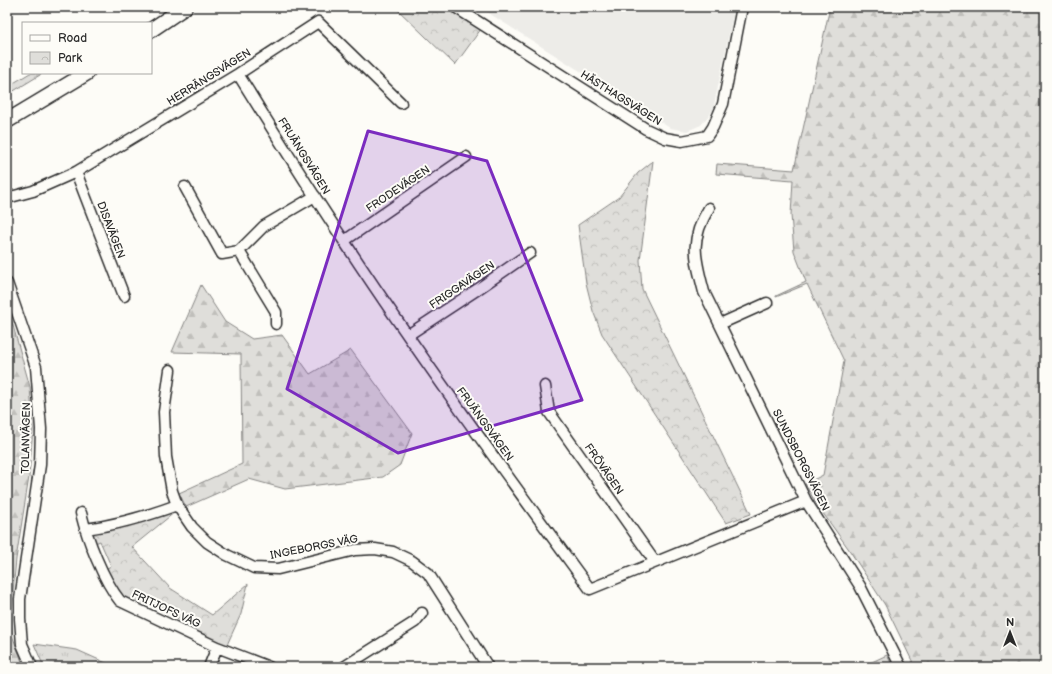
<svg xmlns="http://www.w3.org/2000/svg" width="1052" height="674" font-family="'Balsamiq Sans',sans-serif">
	<style>
		.built { fill: #edece8 }
		.grass { fill: url(#grass-tufts); stroke: #858482 }
		.forest { fill: url(#forest-firs); stroke: #858482 }
		.park { fill: url(#park-crowns); stroke: #858482 }
		.lines { fill: none; stroke-linecap: round; stroke-linejoin: round }
		.minor-casing { stroke: #2b2b2b; stroke-width: 13 }
		.secondary-casing { stroke: #2b2b2b; stroke-width: 17 }
		.minor { stroke: #fdfcf7; stroke-width: 10 }
		.secondary { stroke: #fdfcf7; stroke-width: 14 }
		.marked { fill: #7b2cbf; fill-opacity: 0.2; stroke: #7b2cbf; stroke-width: 3; stroke-linejoin: round }
		.labels { text-anchor: middle; dominant-baseline: central; stroke-width: 4; stroke-linejoin: round; paint-order: stroke }
		.street-label { font-size: 11px; fill: #2b2b2b; stroke: #fdfcf7 }
	</style>
	<defs>
		<pattern id="grass-tufts" width="24" height="20" patternUnits="userSpaceOnUse"><rect width="24" height="20" fill="#dfdeda"/><path d="M3 7l-1-3M5 7V3M7 7l1-3M15 17l-1-3M17 17v-4M19 17l1-3" fill="none" stroke="#c0bfbb"/></pattern>
		<pattern id="forest-firs" width="22" height="20" patternUnits="userSpaceOnUse"><rect width="22" height="20" fill="#dfdeda"/><path d="M5 1l3.5 6h-7zM16 11l3.5 6h-7z" fill="#c0bfbb"/></pattern>
		<pattern id="park-crowns" width="20" height="18" patternUnits="userSpaceOnUse"><rect width="20" height="18" fill="#dfdeda"/><path d="M2 6a3 3 0 1 1 6 0M12 15a3 3 0 1 1 6 0" fill="none" stroke="#c0bfbb"/></pattern>
	</defs>
	<rect width="100%" height="100%" fill="#fdfcf7"/>
	<filter id="ink" filterUnits="userSpaceOnUse"><feTurbulence type="fractalNoise" baseFrequency=".025" numOctaves="2"/><feDisplacementMap in="SourceGraphic" scale="8" xChannelSelector="R" yChannelSelector="G"/><feConvolveMatrix kernelMatrix="1 2 1 2 8 2 1 2 1" color-interpolation-filters="sRGB"/></filter>
	<g filter="url(#ink)">
		<!-- built -->
		<path class="built" d="M479,7H735L713,110L701,125L687,131L670,128Z"/>
		<!-- grass -->
		<path class="grass" d="M34,644L77,650L115,667H44Z"/>
		<!-- forest -->
		<path class="forest" d="M830,7H1045V667H915L885,605L848,548L815,502L805,484L823,475L844,361L807,284L776,297V296L806,282L794,251L791,215L793,180L716,174L717,164L794,170Z
			M30,73H41L40,75L7,95V87Z
			M201,285L225,322L252,339L282,335L310,374L351,350L412,433L400,465L383,477L285,489L249,479L186,507L179,493L242,464L241,354L172,352Z
			M7,304L30,387L33,429L29,477L16,559L11,613L12,635L24,667H7Z"/>
		<!-- park -->
		<path class="park" d="M395,7H445L481,29L455,65Z
			M653,161L640,260L642,289L751,514L726,523L602,334L593,311L586,283L578,225L619,197L638,173Z
			M175,512L132,547L170,588L212,615L248,584L241,614L226,647L175,625L178,617L149,602L145,610L123,600L105,569L111,566L100,541L93,544L89,534Z
			M887,655L893,667H861Z"/>
		<g class="lines">
			<defs>
				<path id="minor" d="M455,7L646,129L665,138L682,141L707,136L713,127L723,104L742,7
					M238,74C273,130 307,186 344,241C422,360 506,474 590,589L806,501
					M76,172L124,296
					M185,187L222,254L239,251
					M7,198L33,191L76,172L238,74L318,22L401,103
					M709,208C689,241 695,257 704,292L806,501L860,586L901,667
					M344,241L466,157
					M7,283L36,367L41,429L40,465L20,599V619L22,644L32,667
					M276,324V312L239,251L264,226L315,196
					M720,324L767,303
					M408,335L478,289L530,253
					M170,370L164,412L166,457L172,491L177,505L192,527L207,542L227,555L254,568L278,569L355,550L375,549L393,552L412,561L428,573L488,667
					M545,386L549,412L655,562
					M81,513C87,538 103,580 120,601L217,647L269,667
					M85,529C117,525 147,516 177,505
					M209,667L217,647
					M344,667L415,622L422,613"/>
				<path id="secondary" d="M151,30L185,7
					M7,121L87,73"/>
			</defs>
			<!-- minor casing -->
			<use href="#minor" class="minor-casing"/>
			<!-- secondary casing -->
			<use href="#secondary" class="secondary-casing"/>
			<!-- minor -->
			<use href="#minor" class="minor"/>
			<!-- secondary -->
			<use href="#secondary" class="secondary"/>
		</g>
	</g>
	<!-- marked area -->
	<path class="marked" d="M368,131L487,161L582,400L398,453L287,389Z"/>
	<g class="labels">
		<!-- street labels -->
		<g class="street-label">
			<text transform="translate(209 77) rotate(-32)">HERRÄNGSVÄGEN</text>
			<text transform="translate(621 98) rotate(32)">HÄSTHAGSVÄGEN</text>
			<text transform="translate(304 156) rotate(58)">FRUÄNGSVÄGEN</text>
			<text transform="translate(398 189) rotate(-34)">FRODEVÄGEN</text>
			<text transform="translate(111 230) rotate(69)">DISAVÄGEN</text>
			<text transform="translate(462 285) rotate(-34)">FRIGGAVÄGEN</text>
			<text transform="translate(485 424) rotate(54)">FRUÄNGSVÄGEN</text>
			<text transform="translate(26 438) rotate(-89)">TOLANVÄGEN</text>
			<text transform="translate(801 460) rotate(63)">SUNDSBORGSVÄGEN</text>
			<text transform="translate(604 469) rotate(55)">FRÖVÄGEN</text>
			<text transform="translate(314 547) rotate(-11)">INGEBORGS VÄG</text>
			<text transform="translate(166 609) rotate(25)">FRITJOFS VÄG</text>
		</g>
	</g>
	<!-- margin -->
	<rect width="1052" height="674" fill="none" stroke="#fdfcf7" stroke-width="24"/>
	<rect x="12" y="12" width="1028" height="650" fill="none" stroke="#2b2b2b" stroke-width="1.5" filter="url(#ink)"/>
	<!-- legend -->
	<rect x="22" y="22" width="130" height="52" fill="#fdfcf7" stroke="#a9a8a5"/>
	<rect x="30" y="35" width="20" height="6" fill="#fdfcf7" stroke="#a9a8a5"/>
	<text x="58" y="42" font-size="12" fill="#2b2b2b">Road</text>
	<rect x="30" y="52" width="20" height="12" fill="url(#park-crowns)" stroke="#a9a8a5"/>
	<text x="58" y="62" font-size="12" fill="#2b2b2b">Park</text>
	<!-- north arrow -->
	<g transform="translate(1010 632)" stroke="#fdfcf7" stroke-width="3" paint-order="stroke">
	<path d="M0-3L7 15L0 10L-7 15Z" fill="#2b2b2b"/>
	<text y="-6" font-size="11" font-weight="bold" text-anchor="middle" fill="#2b2b2b">N</text>
	</g>
</svg>
